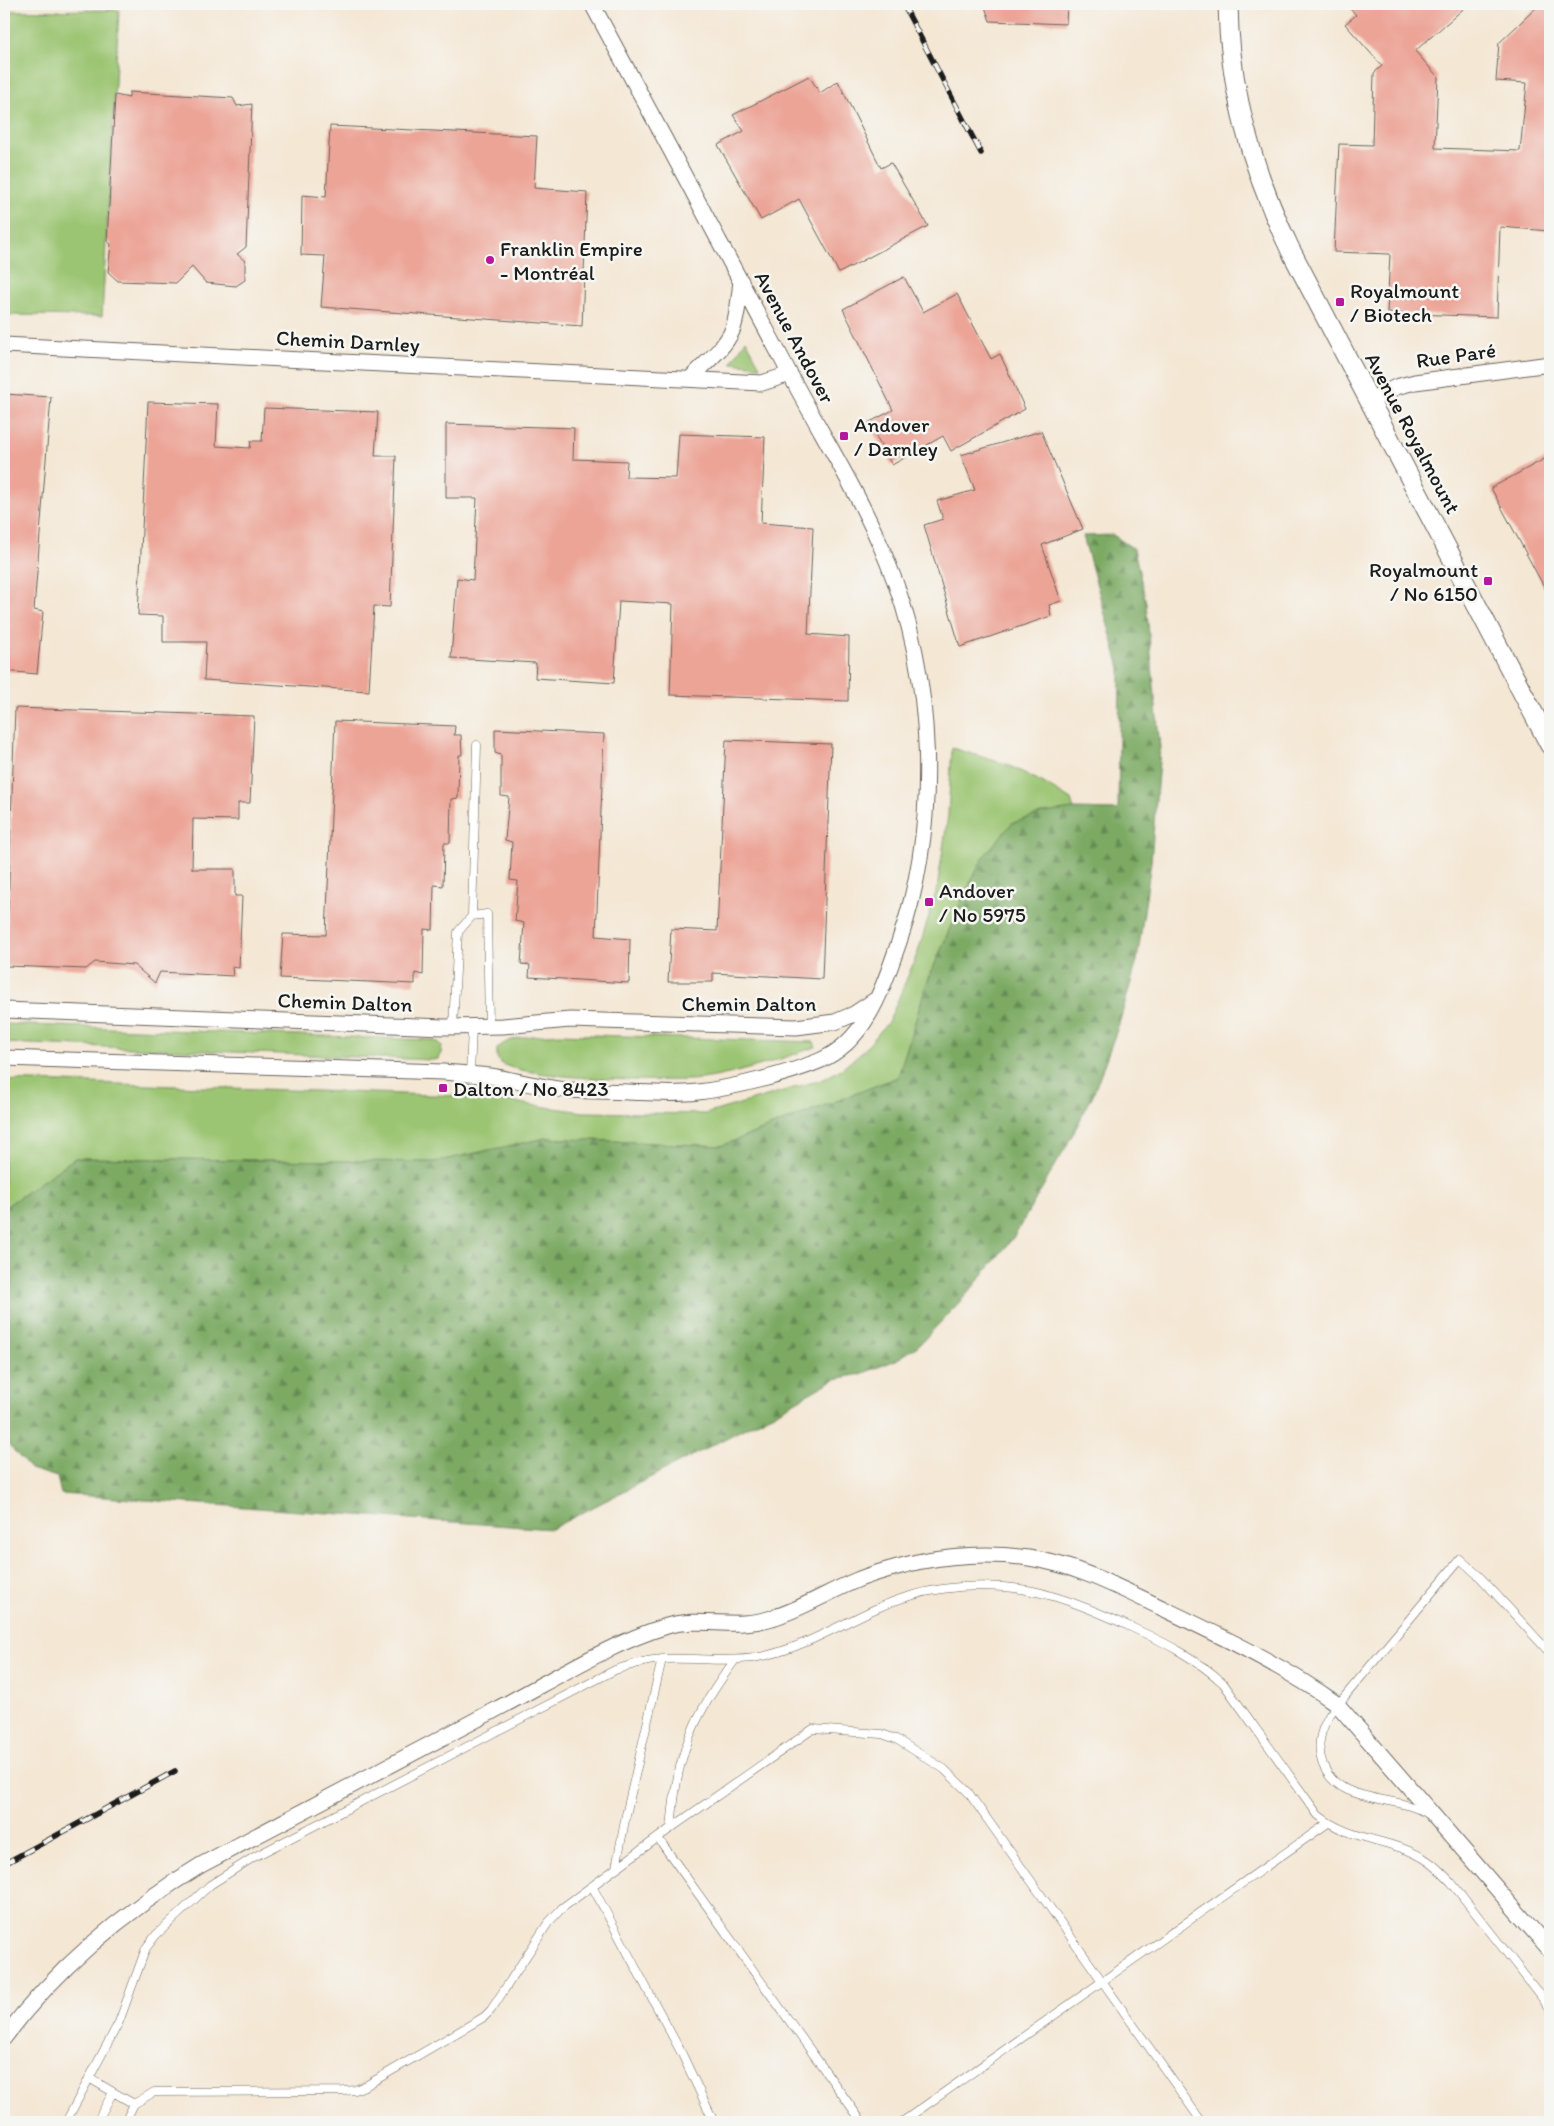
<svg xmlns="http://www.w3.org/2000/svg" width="1554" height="2126" font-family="Itim,sans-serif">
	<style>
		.grass { fill: #9bc572; stroke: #5c7047 }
		.forest { fill: url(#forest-firs); stroke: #4c6340 }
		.building { fill: #eca497 }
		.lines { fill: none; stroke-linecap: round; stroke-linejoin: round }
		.service-casing { stroke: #68635c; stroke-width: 9 }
		.minor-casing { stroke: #68635c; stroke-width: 17 }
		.tertiary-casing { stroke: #68635c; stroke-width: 21 }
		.service { stroke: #fff; stroke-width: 8 }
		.minor { stroke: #fff; stroke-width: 15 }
		.tertiary { stroke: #fff; stroke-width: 19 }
		.rail-casing { stroke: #1c1c1c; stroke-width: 5.5 }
		.rail { stroke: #f6f6f2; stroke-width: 4; stroke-dasharray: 11; stroke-linecap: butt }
		.poi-dot { fill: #b5179e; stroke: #f6f6f2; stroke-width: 2 }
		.labels { text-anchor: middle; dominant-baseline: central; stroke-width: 5; stroke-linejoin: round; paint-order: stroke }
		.poi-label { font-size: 21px; fill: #1c1c1c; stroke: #f6f6f2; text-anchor: start }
		.street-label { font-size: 21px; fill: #1c1c1c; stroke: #f6f6f2 }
	</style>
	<defs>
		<pattern id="forest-firs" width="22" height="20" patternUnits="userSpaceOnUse" patternTransform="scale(1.25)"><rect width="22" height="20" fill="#7caa64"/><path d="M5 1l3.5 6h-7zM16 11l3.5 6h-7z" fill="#658a52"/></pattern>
	</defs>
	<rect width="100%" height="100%" fill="#f6f6f2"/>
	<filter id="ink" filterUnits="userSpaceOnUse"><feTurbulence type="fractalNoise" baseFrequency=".02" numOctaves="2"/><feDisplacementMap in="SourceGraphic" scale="10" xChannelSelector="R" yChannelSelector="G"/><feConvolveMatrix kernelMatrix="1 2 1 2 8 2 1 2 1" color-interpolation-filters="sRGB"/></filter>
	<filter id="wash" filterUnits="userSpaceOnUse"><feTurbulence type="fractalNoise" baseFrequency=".0096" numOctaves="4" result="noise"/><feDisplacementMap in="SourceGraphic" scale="20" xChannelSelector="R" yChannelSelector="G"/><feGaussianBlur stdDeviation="1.12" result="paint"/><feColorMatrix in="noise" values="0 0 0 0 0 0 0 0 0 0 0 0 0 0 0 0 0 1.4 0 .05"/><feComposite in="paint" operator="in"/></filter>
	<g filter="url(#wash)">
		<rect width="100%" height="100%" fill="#f4e7d4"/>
		<!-- grass -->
		<path class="grass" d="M119,10L102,316L4,315V11Z
			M746,340L760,366L731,363Z
			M952,748L1006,764L1042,782L1071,800L1074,810L1012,823L966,890L927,983L898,1077L721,1146L546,1138L434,1162L75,1158L4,1208V1080L488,1097L531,1105L584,1112L705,1114L824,1079L843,1068L865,1049L889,1021L918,952L937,889L948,815Z
			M4,1024L431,1040L438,1042L442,1045L441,1053L438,1059L432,1060L4,1043Z
			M560,1034L814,1042L816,1047C780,1059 739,1074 702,1079C671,1083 523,1079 501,1063C496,1059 497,1054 497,1049C511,1034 541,1036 560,1034Z"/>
		<!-- forest -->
		<path class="forest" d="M1113,535L1134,549L1146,603L1160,748L1151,862L1137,961L1119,1024L1093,1095L1065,1149L1013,1238L968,1293L918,1346L896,1360L861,1374L835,1379L782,1409L551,1529L61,1494L57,1477L30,1469L4,1439V1208L75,1158L434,1162L546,1138L721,1146L898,1077L927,983L966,890L985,855L1012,823L1044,813L1072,809L1118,810L1120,668L1083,536Z"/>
		<g id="blocks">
			<!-- building -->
			<path class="building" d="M984,4H1067L1066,24L990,21Z
				M1346,4H1469L1415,51L1438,77L1435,148L1520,151L1527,83L1496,81L1499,43L1540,4H1550V231L1500,227L1497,317L1387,313L1390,254L1334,252L1339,144L1372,145L1374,73L1382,66L1345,24L1356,15Z
				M809,76L820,93L838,81L881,168L891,163L928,226L839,273L799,199L761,220L718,145L744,131L733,115Z
				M129,92L233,98L237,106L252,104L246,247L237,254L245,261V280L236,286L206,283L192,267L176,283L118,281L108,272L111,244L107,241L115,95L129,98Z
				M330,126L537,136L534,188L587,192L582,326L321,307L325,256L301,255L302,195L326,197Z
				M904,277L923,312L957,294L991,359L1000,354L1025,409L951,451L943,436L892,465L868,423L893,410L843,309Z
				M4,394L51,397L34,610L43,612L37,674L4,671Z
				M148,402L218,404L216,446L250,448L251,441H262L264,408L378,412L375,456H396L390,607L374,606L369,691L204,680L206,642H163V616L138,615Z
				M446,424L574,428L573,459L627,461L626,477L676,478L679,434L765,437L761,523L813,527L808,634L849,637L848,701L670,695L673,604L619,601L614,683L535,678L536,663L451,658L457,578L473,580L477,498H446Z
				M1041,431L1083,529L1042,545L1061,601L1049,605L1051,616L960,647L924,525L943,519L937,501L975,490L961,455Z
				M1550,456V598L1491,488Z
				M15,708L254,716L250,803H238V820L193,819L192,869H235V896H242L239,968L232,967L233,976L160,972L155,983L134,965L95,962L86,969L6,966Z
				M335,721L455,726L454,735H461L462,755H459L458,798L451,799L450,843H444L443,886L434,885L433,930L424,929L423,975L415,973V984L280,978L283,934L326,935Z
				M495,729L604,734L596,936L630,939L629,983L529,977L530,965L521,964L524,923L515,921L518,881L510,880L512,842L505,840L509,797L501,796V755L495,753Z
				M726,740L831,744L822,979L713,973V982H668L671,929L717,931Z"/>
		</g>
	</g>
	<g filter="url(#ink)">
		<use href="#blocks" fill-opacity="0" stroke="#68635c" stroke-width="1"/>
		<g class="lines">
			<defs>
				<path id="service" d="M472,916L477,745
					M453,1027L458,932L472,916L487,914L489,1027
					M470,1074L472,1027
					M1427,1814C1395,1793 1340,1806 1323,1765C1316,1746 1320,1731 1330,1714L1460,1559L1480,1577L1550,1653
					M671,1828C673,1807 675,1784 681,1763C691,1724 711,1692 735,1660
					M658,1838L862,2122
					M616,1868L626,1815L662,1659
					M592,1886L682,2054L714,2122
					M89,2078L113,2092
					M66,2122L119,2022L146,1948L156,1935L210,1885L254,1857L615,1670C630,1665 646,1660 663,1659C698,1657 733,1664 768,1655C818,1643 861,1610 910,1596C952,1583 1011,1583 1052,1596C1080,1604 1107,1616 1133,1628C1166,1643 1196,1658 1223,1683L1318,1815C1351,1842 1394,1838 1428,1861C1437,1867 1444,1875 1451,1882L1550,2008
					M97,2122L113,2092L134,2104L154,2092L344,2091L355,2090L367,2085L484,2017L491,2010L548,1923L562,1908L671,1828L813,1729L882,1734L896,1739L944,1769L968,1792L1202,2122
					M125,2122L134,2104
					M902,2122L1328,1823"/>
				<path id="minor" d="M4,345L762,383L790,374
					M691,378C704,364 724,349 732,331C738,316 739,297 741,281
					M1371,400L1396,387L1415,382L1550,364
					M4,1010L444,1027L503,1026L570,1020L796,1027L835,1022L854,1014L875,1000
					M4,1058L443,1072C458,1073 474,1074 490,1076C515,1080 540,1087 566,1090C587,1091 608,1091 628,1092C652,1093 675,1095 698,1092C733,1088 787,1074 819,1061C867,1041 883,987 899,942C940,825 935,676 887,561C859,491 817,428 783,361C720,241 656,123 592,4
					M4,2038C57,1967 125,1911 201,1865C298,1814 396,1762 493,1711C547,1683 610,1643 667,1626C701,1616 735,1630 772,1618C802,1609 828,1592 857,1580C876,1572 897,1567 917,1562C952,1555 993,1553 1029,1558C1077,1565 1120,1588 1162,1608C1223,1637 1282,1665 1337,1704L1550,1950"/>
				<path id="tertiary" d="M1228,4C1229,91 1253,173 1291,251L1550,745"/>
			</defs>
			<!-- service casing -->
			<use href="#service" class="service-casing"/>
			<!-- minor casing -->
			<use href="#minor" class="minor-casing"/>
			<!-- tertiary casing -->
			<use href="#tertiary" class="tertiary-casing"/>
			<!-- service -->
			<use href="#service" class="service"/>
			<!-- minor -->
			<use href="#minor" class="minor"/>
			<!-- tertiary -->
			<use href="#tertiary" class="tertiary"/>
			<defs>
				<path id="rail" d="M903,4L981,153
					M4,1864L175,1771"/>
			</defs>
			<!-- rail casing -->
			<use href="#rail" class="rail-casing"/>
			<!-- rail -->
			<use href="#rail" class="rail"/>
		</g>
	</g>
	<!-- markers -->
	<g class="poi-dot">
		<circle cx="490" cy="260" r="5"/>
		<rect x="1335" y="297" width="10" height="10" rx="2.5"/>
		<rect x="839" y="431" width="10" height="10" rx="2.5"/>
		<rect x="1483" y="576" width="10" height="10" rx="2.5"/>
		<rect x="924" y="897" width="10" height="10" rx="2.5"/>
		<rect x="438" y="1083" width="10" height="10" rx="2.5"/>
	</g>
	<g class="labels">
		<!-- poi labels -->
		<g class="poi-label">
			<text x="500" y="248">Franklin Empire<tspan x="500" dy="24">- Montréal</tspan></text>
			<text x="1350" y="290">Royalmount<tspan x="1350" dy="24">/ Biotech</tspan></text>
			<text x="854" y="424">Andover<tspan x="854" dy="24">/ Darnley</tspan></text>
			<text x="1478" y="569" text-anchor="end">Royalmount<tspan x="1478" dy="24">/ No 6150</tspan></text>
			<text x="939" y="890">Andover<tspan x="939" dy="24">/ No 5975</tspan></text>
			<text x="453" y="1088">Dalton / No 8423</text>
		</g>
		<!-- street labels -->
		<g class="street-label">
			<text transform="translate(795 337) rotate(62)">Avenue Andover</text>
			<text transform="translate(348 341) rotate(3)">Chemin Darnley</text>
			<text transform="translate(1456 355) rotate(-8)">Rue Paré</text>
			<text transform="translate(1413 433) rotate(62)">Avenue Royalmount</text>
			<text transform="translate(345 1002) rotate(2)">Chemin Dalton</text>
			<text x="749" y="1003">Chemin Dalton</text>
		</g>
	</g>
	<!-- margin -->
	<rect width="1554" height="2126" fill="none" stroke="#f6f6f2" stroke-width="20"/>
</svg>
